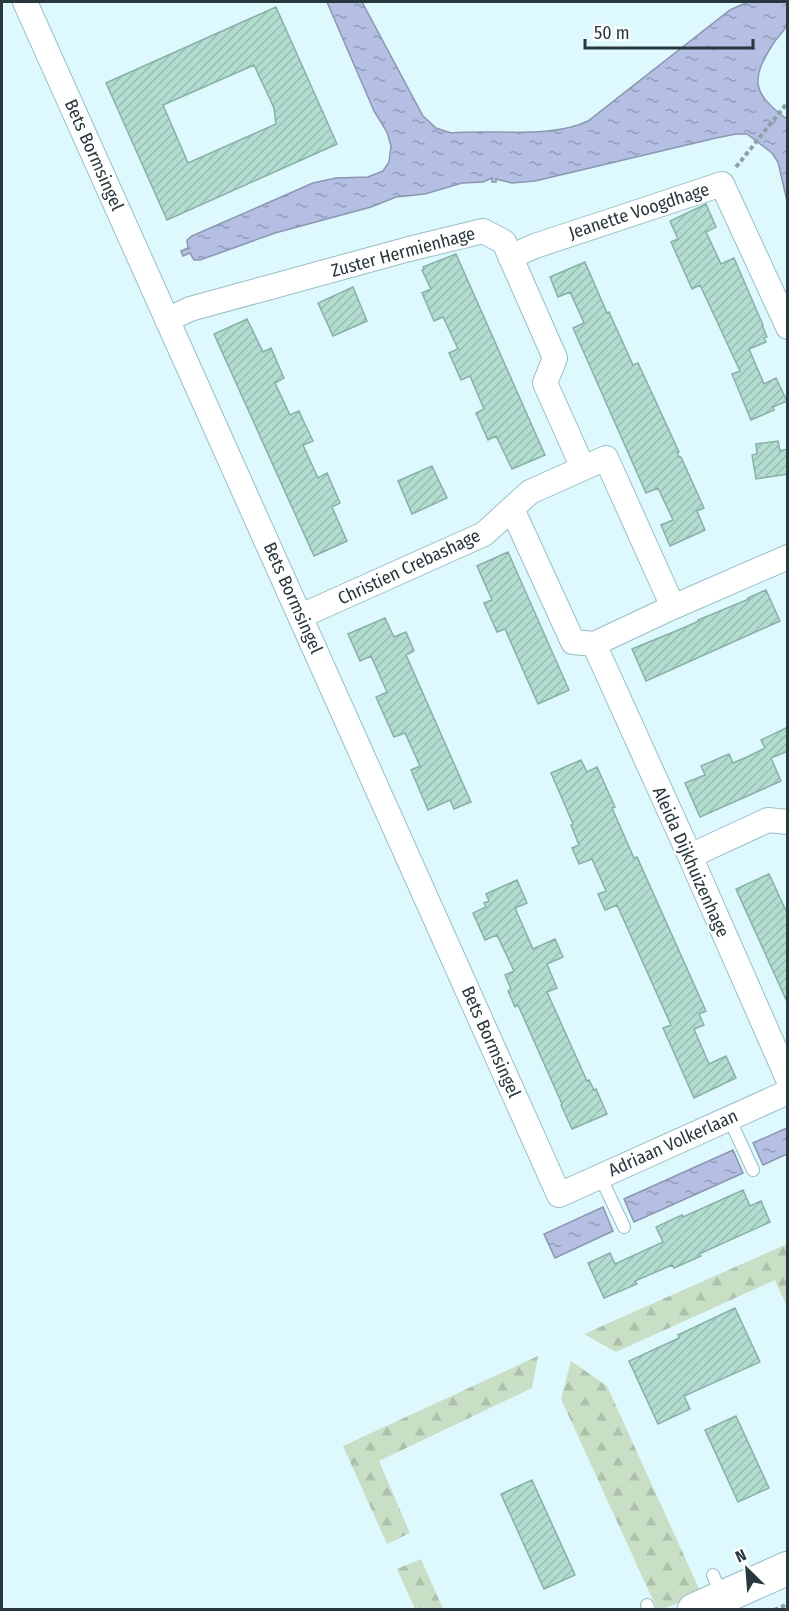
<svg xmlns="http://www.w3.org/2000/svg" width="789" height="1611" font-family="'Fira Sans Condensed',sans-serif">
	<style>
		.forest { fill: url(#forest-firs) }
		.water { fill: url(#water-ripples); stroke: #8a97b1; stroke-width: 1.5 }
		.building { fill: url(#building-hatch); stroke: #88b1a5; stroke-width: 1.5; fill-rule: evenodd }
		.lines { fill: none; stroke-linecap: round; stroke-linejoin: round }
		.lane-casing { stroke: #93c0c7; stroke-width: 14 }
		.street-casing { stroke: #93c0c7; stroke-width: 26 }
		.primary-casing { stroke: #93c0c7; stroke-width: 35 }
		.path { stroke: #8ca3a6; stroke-width: 4; stroke-dasharray: 4.5 3; stroke-linecap: butt }
		.lane { stroke: #fff; stroke-width: 12 }
		.street { stroke: #fff; stroke-width: 24 }
		.primary { stroke: #fff; stroke-width: 33 }
		.labels { text-anchor: middle; dominant-baseline: central; stroke-width: 5; stroke-linejoin: round; paint-order: stroke }
		.street-label { font-size: 18px; fill: #27393c; stroke: #fff }
	</style>
	<defs>
		<pattern id="forest-firs" width="22" height="20" patternUnits="userSpaceOnUse" patternTransform="scale(1.5)"><rect width="22" height="20" fill="#c8dfc5"/><path d="M5 1l3.5 6h-7zM16 11l3.5 6h-7z" fill="#acc0aa"/></pattern>
		<pattern id="water-ripples" width="26" height="14" patternUnits="userSpaceOnUse" patternTransform="scale(1.5)"><rect width="26" height="14" fill="#b5bfe3"/><path d="M2 4q2-2 4 0t4 0M15 11q2-2 4 0t4 0" fill="none" stroke="#939cb9"/></pattern>
		<pattern id="building-hatch" width="6" height="6" patternUnits="userSpaceOnUse" patternTransform="scale(1.5)"><rect width="6" height="6" fill="#b2ddd0"/><path d="M-1 1l2-2M0 6l6-6M5 7l2-2" fill="none" stroke="#99beb4"/></pattern>
	</defs>
	<rect width="100%" height="100%" fill="#def9fd"/>
	<!-- forest -->
	<path class="forest" d="M787,1244V1307L775,1280L616,1352L584,1334Z
		M538,1356L532,1388L379,1461L410,1533L387,1544L343,1446Z
		M571,1361L607,1386L701,1593L663,1609H657L561,1399Z
		M421,1559L443,1609H415L397,1569Z"/>
	<!-- water -->
	<path class="water" d="M327,2H362L423,116L436,128L451,133C493,129 551,139 588,121L730,10L748,2H787C788,8 789,19 787,25C785,30 776,39 773,44C750,80 752,93 787,119V201L778,162L772,153L747,134H736L716,138L535,181L512,183L496,179V182H492V178L483,182L462,183L425,194L396,197L371,207L275,233L200,260H194L190,253L183,256L181,251L188,248L187,240L192,236L313,183L336,178L368,177L383,171L389,162L391,146L387,132L374,111Z
		M787,1128V1154L763,1165L753,1143Z
		M733,1150L743,1173L634,1222L624,1199Z
		M603,1207L613,1231L555,1258L544,1234Z"/>
	<!-- building -->
	<path class="building" d="M276,7L337,144L167,220L106,83ZM254,65L274,108L276,124L188,163L163,105Z
		M706,204L716,227L706,232L721,264L734,258L763,325H762L767,337L764,338L766,342L749,349L764,384L776,378L787,401L773,407L774,410L751,420L732,374L740,371L700,285L692,289L671,242L678,239L670,221Z
		M456,254L545,455L512,469L496,436L488,440L476,413L484,409L470,376L461,380L449,353L458,349L443,317L434,321L422,293L431,289L422,270L424,269L423,267Z
		M585,262L607,313L609,312L633,365L638,363L679,452H677L679,457H681L704,508L697,511L705,530L670,546L661,525L673,520L658,488L646,493L573,328L584,323L570,292L558,297L550,277Z
		M353,287L367,321L333,336L318,303Z
		M247,319L263,352L271,348L284,378L275,383L290,415L299,411L303,420L313,441L303,445L318,478L327,473L340,503L332,507L347,541L314,556L214,334Z
		M778,441L780,451L788,449V474L756,479L752,455L757,454L756,444Z
		M432,466L447,498L412,514L398,481Z
		M508,552L569,690L538,704L505,629L497,632L484,603L492,600L477,566Z
		M766,590L780,621L646,681L632,649L683,628L699,621L698,620L749,599L748,598Z
		M385,618L394,637L406,632L414,651L406,655L471,802L454,809L450,800L428,810L411,770L420,766L405,733L394,737L376,697L387,692L371,656L360,661L348,634Z
		M788,727V751L771,758L781,781L700,817L685,783L705,775L701,766L729,754L733,763L749,756L765,748L761,740Z
		M581,760L587,772L597,767L615,807L612,808L634,858L637,857L706,1011L699,1014L704,1025L694,1029L709,1064L726,1056L736,1078L694,1098L663,1028L671,1025L617,905L605,910L598,894L606,891L592,859L579,864L572,848L579,845L571,825L573,824L551,773Z
		M769,874L788,915V1004L736,889Z
		M517,880L527,903L515,908L533,949L555,939L563,957L547,964L557,988L547,992L587,1081L589,1080L594,1090L596,1089L607,1114L572,1129L561,1105L562,1104L518,1005L515,1007L508,991L511,989L505,975L514,971L497,935L485,940L473,913L486,907L484,903L489,901L486,894Z
		M743,1190L750,1206L761,1201L770,1222L699,1254L701,1256L674,1268L672,1265L635,1281L637,1284L604,1298L588,1263L610,1253L615,1264L663,1242L656,1227L682,1215L683,1217Z
		M735,1308L760,1362L684,1396L690,1409L658,1424L629,1361L679,1338L678,1335Z
		M736,1416L769,1488L738,1502L705,1430Z
		M532,1480L575,1575L544,1589L501,1494Z"/>
	<g class="lines">
		<defs>
			<path id="lane" d="M729,1118L753,1170
				M600,1176L624,1227
				M713,1575L722,1596
				M647,1605L649,1610"/>
			<path id="street" d="M25,2L559,1195L788,1092
				M510,257L535,246L722,184L788,327
				M167,320L190,309L409,249L483,231L504,242L555,358L545,383L583,468
				M512,509L573,642L594,644L673,607
				M301,616L484,534L530,492L606,458L673,607L788,557
				M594,644L690,856L788,1079
				M690,856L768,820L788,822"/>
			<path id="primary" d="M694,1610L788,1568"/>
		</defs>
		<!-- lane casing -->
		<use href="#lane" class="lane-casing"/>
		<!-- street casing -->
		<use href="#street" class="street-casing"/>
		<!-- primary casing -->
		<use href="#primary" class="primary-casing"/>
		<!-- path -->
		<path class="path" d="M736,167L788,102
			M774,1610L788,1604"/>
		<!-- lane -->
		<use href="#lane" class="lane"/>
		<!-- street -->
		<use href="#street" class="street"/>
		<!-- primary -->
		<use href="#primary" class="primary"/>
	</g>
	<g class="labels">
		<!-- street labels -->
		<g class="street-label">
			<text transform="translate(94 155) rotate(66)">Bets Bormsingel</text>
			<text transform="translate(639 211) rotate(-18)">Jeanette Voogdhage</text>
			<text transform="translate(403 252) rotate(-15)">Zuster Hermienhage</text>
			<text transform="translate(409 567) rotate(-25)">Christien Crebashage</text>
			<text transform="translate(293 598) rotate(66)">Bets Bormsingel</text>
			<text transform="translate(691 862) rotate(66)">Aleida Dijkhuizenhage</text>
			<text transform="translate(491 1042) rotate(66)">Bets Bormsingel</text>
			<text transform="translate(673 1143) rotate(-24)">Adriaan Volkerlaan</text>
		</g>
	</g>
	<!-- border -->
	<rect width="789" height="1611" fill="none" stroke="#27393c" stroke-width="6"/>
	<!-- north arrow -->
	<g transform="translate(747 1569) rotate(335)" stroke="#ffffff" stroke-width="4.5" paint-order="stroke">
	<path d="M0-4.5L10 22L0 15L-10 22Z" fill="#27393c"/>
	<text y="-9" font-size="16" font-weight="bold" text-anchor="middle" fill="#27393c">N</text>
	</g>
	<!-- scale -->
	<path d="M585 39v9h168v-9" fill="none" stroke="#27393c" stroke-width="3"/>
	<text x="594" y="39" font-size="18" fill="#27393c" stroke="#ffffff" stroke-width="4.5" paint-order="stroke">50 m</text>
</svg>
